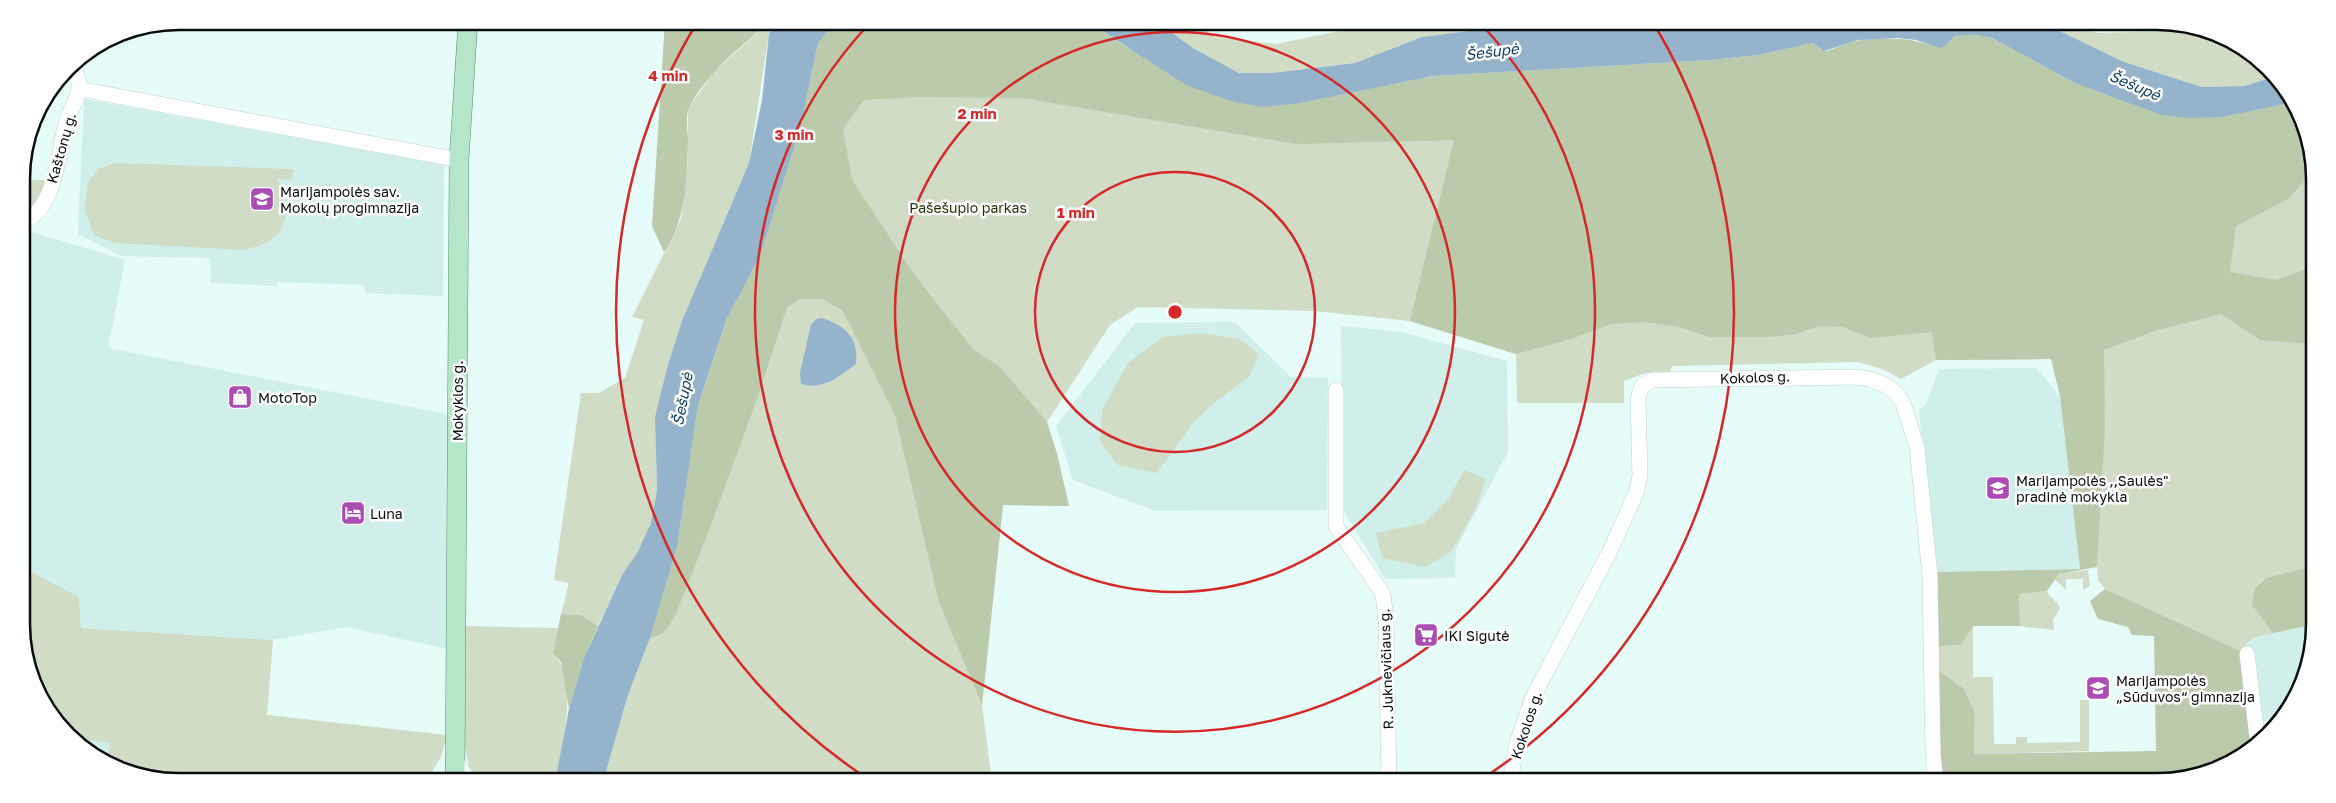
<svg xmlns="http://www.w3.org/2000/svg" width="2336" height="803" font-family="'Golos Text',sans-serif">
	<style>
		.built { fill: #d0efeb }
		.green { fill: #d0dcc6 }
		.forest { fill: #bacaab }
		.water { fill: #95b3ca }
		.lines { fill: none; stroke-linecap: round; stroke-linejoin: round }
		.minor-casing { stroke: #bed4d0; stroke-width: 16 }
		.major-casing { stroke: #579070; stroke-width: 20 }
		.minor { stroke: #fff; stroke-width: 15 }
		.major { stroke: #b5e6ca; stroke-width: 19 }
		.ring { fill: none; stroke: #d62828; stroke-width: 2.5 }
		.labels { text-anchor: middle; dominant-baseline: central; stroke-width: 5; stroke-linejoin: round; paint-order: stroke }
		.street-label { font-size: 14px; fill: #060d0c; stroke: #fff }
		.poi-label { font-size: 14px; fill: #060d0c; stroke: #fff; text-anchor: start }
		.park-label { font-size: 14px; fill: #1e3301; stroke: #fff }
		.water-label { font-size: 15px; font-style: italic; fill: #083f5f; stroke: #fff }
		.rim { fill: none; stroke: #060d0c; stroke-width: 2.5 }
		.centre { fill: #d62828; stroke: #fff; stroke-width: 2.5 }
		.ring-label { font-size: 15px; text-anchor: middle; font-weight: bold; fill: #d62828; stroke: #fff; stroke-width: 5; stroke-linejoin: round; paint-order: stroke }
	</style>
	<rect width="100%" height="100%" fill="#e5fcf8"/>
	<!-- built -->
	<path class="built" d="M84,99L444,165L443,296L365,293L364,285L277,282V286L211,283L210,258L121,256L78,234Z
		M22,229L125,260L108,348L446,414L452,425L448,649L346,627L273,640L81,628L79,597L24,568Z
		M1235,322L1291,377L1328,378L1327,510L1155,511L1073,480L1056,426L1135,323Z
		M1341,326L1402,332L1507,361L1508,452L1456,549L1455,578L1385,579L1343,510Z
		M2036,368L2060,396L2080,569L1934,572L1919,410L1926,404L1939,369Z
		M2315,624L2306,675L2288,712L2283,717L2255,723L2246,644L2253,638Z
		M76,736L111,743L107,759L74,737Z"/>
	<!-- green -->
	<path class="green" d="M770,21H778L769,34L749,163L683,321L655,417L657,490L651,523L637,553L622,575L598,626L581,615L561,614L569,583L554,580L581,393H599L625,378L644,320L632,317L681,219L688,160V109L713,73Z
		M835,21H1087L1186,85L2075,83L2285,105L2294,102L2299,109L2313,158L2315,624L2253,638L2246,644L2247,654L2105,589L2098,580L2097,567L2105,432L2051,359L1936,360L1901,379L1880,368L1858,362L1672,366L1670,373H1645L1624,381V403H1517L1516,354L1410,321L1314,311L1138,307L1110,325L1047,422L1057,454L1069,506L1003,505L982,705L992,782H603L628,695L650,638L677,547L698,405L801,125L818,43Z
		M1156,21H1192L1215,37L1276,44L1388,21H1573L1422,37L1355,63L1272,73H1239L1193,48Z
		M2039,21H2078L2096,33L2171,31L2222,39L2277,76L2244,86L2202,87L2124,62Z
		M115,163L293,169L292,180L277,179L285,195L287,213L280,232L265,244L243,250L115,243L94,235L85,211L87,185L98,169Z
		M22,179L53,181L22,223Z
		M1201,333L1239,339L1259,354L1249,377L1219,399L1193,423L1157,473L1118,465L1100,442L1102,410L1128,363L1163,337Z
		M1464,470L1486,479L1475,510L1451,552L1425,567L1382,558L1376,533L1424,523L1449,498Z
		M24,568L79,597L81,628L273,640L267,715L447,735L441,757L431,773L416,778L394,781L179,782L128,773L107,759L110,743L74,737L60,728L24,655Z
		M2088,570L2090,586L2083,590V579H2066V590L2055,579L2059,574Z
		M2047,591C2050,599 2057,600 2060,608L2053,620L2054,630L2020,626L2019,594Z
		M464,626L558,628L554,653C579,684 562,745 555,782H491L477,776L469,767L463,736Z
		M1973,626V677H1992L1993,679L1994,744H2016V737H2027V743L2080,742V700H2089V751L1974,754L1975,714L1932,666V647Z"/>
	<!-- forest -->
	<path class="forest" d="M665,21H770C741,47 707,72 689,108C685,116 688,132 688,142C687,179 686,221 664,252L652,226Z
		M835,21H1087L1124,46L1300,103L1433,76L1711,60L1758,55L1813,43C1817,45 1822,51 1826,51C1829,51 1849,42 1856,41C1868,38 1882,39 1895,39C1913,38 1927,46 1945,46L1955,36L1976,35L1992,38L2075,83L2161,115L2222,117L2294,102C2306,120 2313,150 2313,172L2288,199L2236,226L2230,272L2276,280L2314,266V344L2260,340L2221,314L2157,330L2104,350L2105,432L2097,567L2059,574L2047,591L2019,594L2020,626H1973L1962,644L1932,647L1935,572L2080,569L2060,396L2051,359L1936,360L1932,332L1870,338L1843,327L1819,326L1796,334L1768,337H1709L1679,327L1644,322L1611,324L1571,339L1516,354L1410,321L1454,140L1297,144L1022,98L919,97L864,100L843,129L852,180L914,274L972,348L1001,368L1047,422L1057,454L1069,506L1003,505L982,705L939,602L895,415L843,311L823,299H800L787,307L757,399L711,525L675,616C668,628 664,635 650,638L677,547L698,405L727,318L760,256L801,125L818,43Z
		M2310,567L2315,571V624L2273,633L2252,605L2255,588L2267,578Z
		M2105,589L2247,654L2253,749L2217,770L2167,781H1939L1932,666L1964,689L1975,714L1974,754L2156,751L2154,636L2132,635L2128,627L2098,619L2090,601Z
		M561,614L581,615L598,626L584,658L569,709L561,662L553,653Z"/>
	<!-- water -->
	<path class="water" d="M778,21H835L818,43L801,125L760,256L727,318L698,405L677,547L650,638L628,695L603,782H555L569,709L584,658L622,575L637,553L651,523L657,490L655,417L668,365L682,321L749,163L762,100L769,34Z
		M1087,21H1156L1193,48L1239,73H1272L1355,63L1422,37L1470,31L1503,30L1573,21H1709L1720,25L1760,21H2039L2124,62L2202,87L2244,86L2277,76L2294,102L2222,117L2188,118L2161,115L2075,83L1992,38L1976,35L1955,36L1945,46L1940,48L1916,40L1898,38L1858,40L1824,51L1813,43L1758,55L1711,60L1433,76L1300,103L1262,107L1231,101L1186,85Z
		M822,318C846,326 859,338 856,364C840,376 823,391 801,384L800,373L811,325L816,319Z"/>
	<g class="lines">
		<defs>
			<path id="minor" d="M79,89L459,160
				M22,223C58,206 57,153 67,120C70,109 79,99 79,87C80,80 75,72 71,66
				M1336,390V526L1383,594L1386,621L1389,782
				M2247,654L2258,745
				M456,761L466,778L470,782
				M1510,782L1517,743L1533,697L1610,551L1636,493L1640,477L1638,398L1642,386L1652,380L1856,377L1870,379L1887,386L1896,393L1903,403L1917,447L1930,576L1933,754L1936,781"/>
			<path id="major" d="M455,782L459,160L468,21"/>
		</defs>
		<!-- minor casing -->
		<use href="#minor" class="minor-casing"/>
		<!-- major casing -->
		<use href="#major" class="major-casing"/>
		<!-- minor -->
		<use href="#minor" class="minor"/>
		<!-- major -->
		<use href="#major" class="major"/>
	</g>
	<!-- distance rings -->
	<g class="ring">
		<circle cx="1175" cy="312" r="140"/>
		<circle cx="1175" cy="312" r="280"/>
		<path d="M1480 23A420 420 0 1 1 870 23"/>
		<path d="M871 781A559 559 0 0 1 696 24M1654 24A559 559 0 0 1 1479 781"/>
	</g>
	<!-- icons -->
	<defs>
		<symbol id="school-square" viewBox="-11 -11 22 22"><rect x="-9" y="-9" width="18" height="18" rx="4" fill="#ab4cb4" stroke="#fff"/><path d="M0-5L7-2L0 1L-7-2ZM-4 1L0 2.5L4 1V4Q0 6-4 4Z" fill="#fff"/></symbol>
		<symbol id="shop-square" viewBox="-11 -11 22 22"><rect x="-9" y="-9" width="18" height="18" rx="4" fill="#ab4cb4" stroke="#fff"/><path d="M-5-2.5h2.3a2.7 3.5 0 0 1 5.4 0H5L5.5 6h-11ZM-1.5-2.5h3a1.5 2.3 0 0 0-3 0Z" fill="#fff"/></symbol>
		<symbol id="hotel-square" viewBox="-11 -11 22 22"><rect x="-9" y="-9" width="18" height="18" rx="4" fill="#ab4cb4" stroke="#fff"/><path d="M-6-4.5h1.5V1H6V5H4.5V3h-9V5H-6ZM-4 0a1.8 1.8 0 1 1 3.6 0ZM.5 0V-2.5h3Q6-2.5 6 0Z" fill="#fff"/></symbol>
		<symbol id="supermarket-square" viewBox="-11 -11 22 22"><rect x="-9" y="-9" width="18" height="18" rx="4" fill="#ab4cb4" stroke="#fff"/><path d="M-6-5.5h2.5l.6 2H6L4.5 2H-2.5L-4.4-4H-6ZM-1.5 3.2a1.3 1.3 0 1 0 .1 0ZM3 3.2a1.3 1.3 0 1 0 .1 0Z" fill="#fff"/></symbol>
	</defs>
	<g fill-rule="evenodd">
		<use href="#school-square" x="248" y="185" width="28" height="28"/>
		<use href="#shop-square" x="226" y="383" width="28" height="28"/>
		<use href="#school-square" x="1984" y="474" width="28" height="28"/>
		<use href="#hotel-square" x="339" y="499" width="28" height="28"/>
		<use href="#supermarket-square" x="1412" y="621" width="28" height="28"/>
		<use href="#school-square" x="2084" y="674" width="28" height="28"/>
	</g>
	<g class="labels">
		<!-- street labels -->
		<g class="street-label">
			<text transform="translate(61 148) rotate(-74)">Kaštonų g.</text>
			<text transform="translate(1755 377) rotate(-2)">Kokolos g.</text>
			<text transform="translate(457 401) rotate(-90)">Mokyklos g.</text>
			<text transform="translate(1386 669) rotate(-92)">R. Juknevičiaus g.</text>
			<text transform="translate(1526 725) rotate(-72)">Kokolos g.</text>
		</g>
		<!-- poi labels -->
		<g class="poi-label">
			<text x="280" y="191">Marijampolės sav.<tspan x="280" dy="16">Mokolų progimnazija</tspan></text>
			<text x="258" y="397">MotoTop</text>
			<text x="2016" y="480">Marijampolės ,,Saulės"<tspan x="2016" dy="16">pradinė mokykla</tspan></text>
			<text x="370" y="513">Luna</text>
			<text x="1444" y="635">IKI Sigutė</text>
			<text x="2116" y="680">Marijampolės<tspan x="2116" dy="16">„Sūduvos“ gimnazija</tspan></text>
		</g>
		<!-- park labels -->
		<g class="park-label">
			<text x="968" y="207">Pašešupio parkas</text>
		</g>
		<!-- water labels -->
		<g class="water-label">
			<text transform="translate(1492 51) rotate(-7)">Šešupė</text>
			<text transform="translate(2135 85) rotate(23)">Šešupė</text>
			<text transform="translate(682 399) rotate(-79)">Šešupė</text>
		</g>
	</g>
	<!-- crop -->
	<path d="M0 0H2336V803H0ZM179 30H2157A149 149 0 0 1 2306 179V624A149 149 0 0 1 2157 773H179A149 149 0 0 1 30 624V179A149 149 0 0 1 179 30Z" fill="#fff" fill-rule="evenodd"/>
	<path class="rim" d="M179 30H2157A149 149 0 0 1 2306 179V624A149 149 0 0 1 2157 773H179A149 149 0 0 1 30 624V179A149 149 0 0 1 179 30Z"/>
	<circle cx="1175" cy="312" r="8" class="centre"/>
	<g class="ring-label">
		<text x="668" y="81">4 min</text>
		<text x="977" y="119">2 min</text>
		<text x="794" y="140">3 min</text>
		<text x="1076" y="218">1 min</text>
	</g>
</svg>
